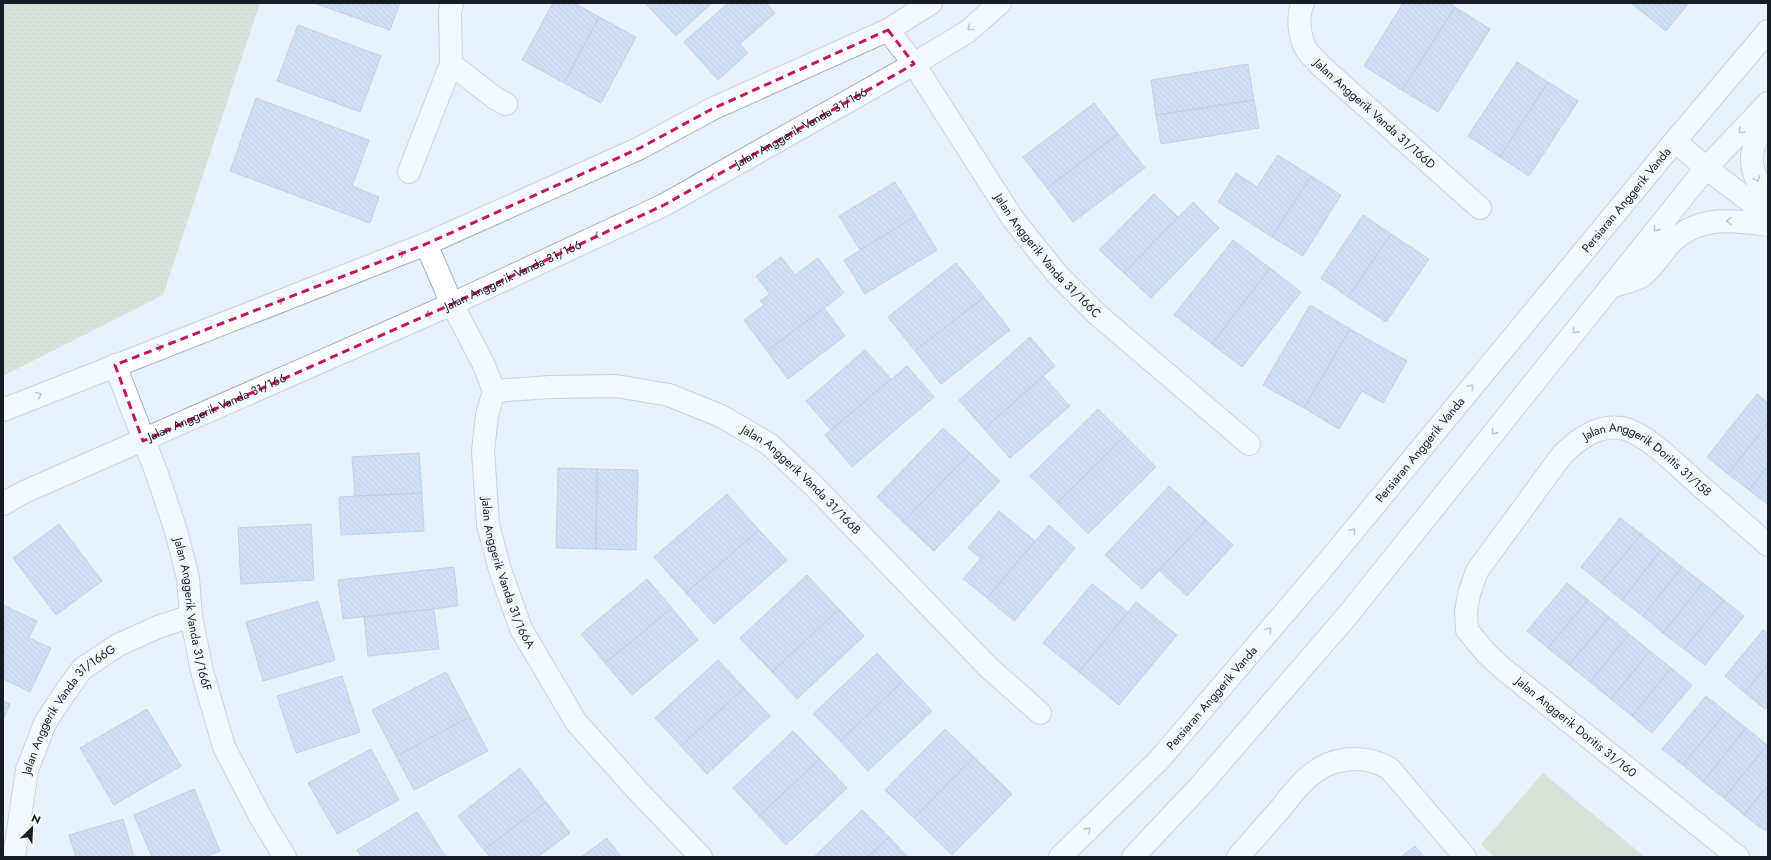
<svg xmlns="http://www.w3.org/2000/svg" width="1771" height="860" font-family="Jost,sans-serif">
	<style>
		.grass { fill: url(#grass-dots) }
		.green { fill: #c6d1ad }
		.building { fill: url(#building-back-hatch); stroke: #96a8c3 }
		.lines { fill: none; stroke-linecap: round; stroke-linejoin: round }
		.minor-casing { stroke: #a0b1cd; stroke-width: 24 }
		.tertiary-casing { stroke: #a0b1cd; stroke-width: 24 }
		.minor { stroke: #fff; stroke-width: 22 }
		.tertiary { stroke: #fff; stroke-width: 22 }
		.oneway { stroke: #96999e }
		.marked { fill: none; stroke: #c2185b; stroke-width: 3; stroke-dasharray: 8 5; stroke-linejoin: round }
		.labels { text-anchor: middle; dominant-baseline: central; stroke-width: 3; stroke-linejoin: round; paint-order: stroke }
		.street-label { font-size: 12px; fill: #161d27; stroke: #fff }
	</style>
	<defs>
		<pattern id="grass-dots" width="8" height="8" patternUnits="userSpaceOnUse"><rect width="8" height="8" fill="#c6d1ad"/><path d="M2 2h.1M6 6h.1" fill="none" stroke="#a9b395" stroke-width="1.8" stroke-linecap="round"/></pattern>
		<pattern id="building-back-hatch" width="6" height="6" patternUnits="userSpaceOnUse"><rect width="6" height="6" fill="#b0c9f2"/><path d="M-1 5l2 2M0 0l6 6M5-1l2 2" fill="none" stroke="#97acd0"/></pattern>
	</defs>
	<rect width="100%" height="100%" fill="#e9f1fd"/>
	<!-- grass -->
	<path class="grass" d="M3,3H260L163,295L3,376Z"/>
	<!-- green -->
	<path class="green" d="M1543,773L1645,857H1494L1481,844Z"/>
	<!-- building -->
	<path class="building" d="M314,3H400L390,30Z
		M553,3H574L599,17L564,83L522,60Z
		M645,3H712L676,36Z
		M728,3H766L775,13L740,44L748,53L718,80L684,42Z
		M1403,3H1449L1455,7L1402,90L1364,66Z
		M1631,3H1689L1666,31Z
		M1455,7L1490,29L1438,112L1402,90Z
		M599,17L636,37L601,103L564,83Z
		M298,25L381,56L360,112L277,81Z
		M1517,62L1548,82L1500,157L1468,136Z
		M1248,64L1254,100L1156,115L1151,80Z
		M1548,82L1578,101L1529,176L1500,157Z
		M256,98L369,140L352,186L379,197L370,223L230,171Z
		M1254,100L1259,128L1161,144L1156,115Z
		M1094,103L1118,134L1047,188L1023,157Z
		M1118,134L1145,168L1073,222L1047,188Z
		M1278,155L1311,176L1272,237L1218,202L1236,173L1257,187Z
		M1311,176L1341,195L1303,256L1272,237Z
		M895,182L916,216L860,250L839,216Z
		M1154,194L1178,217L1124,273L1099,250Z
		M1193,202L1219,228L1151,298L1124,273Z
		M1363,215L1391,234L1348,297L1321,278Z
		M916,216L937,250L865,294L844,260Z
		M1391,234L1429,259L1386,322L1348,297Z
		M1233,240L1270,268L1212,344L1174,315Z
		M781,257L795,275L818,258L844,293L767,351L744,320L764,305L760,301L770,294L756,276Z
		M956,263L984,297L915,351L888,317Z
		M1270,268L1301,292L1242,367L1212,344Z
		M984,297L1010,330L941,384L915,351Z
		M1310,305L1350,329L1304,408L1263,385Z
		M824,308L845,336L788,379L767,351Z
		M1350,329L1407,361L1383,403L1362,391L1339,429L1304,408Z
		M1030,337L1055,366L984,429L959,400Z
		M865,350L891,379L831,430L806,401Z
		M907,366L934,397L852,467L825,435Z
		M1043,376L1070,406L1010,458L984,429Z
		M1757,394L1768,403V423L1728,474L1707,457Z
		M1098,409L1125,436L1057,503L1030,476Z
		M1768,423V466L1749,490L1728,474Z
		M943,428L970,453L903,522L877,497Z
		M1125,436L1156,467L1088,534L1057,503Z
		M419,453L422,493L355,496L352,457Z
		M970,453L1000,481L934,551L903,522Z
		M1768,466V505L1749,490Z
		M558,468L597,469L596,549L556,548Z
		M597,469L638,470L636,550L596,549Z
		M1169,486L1206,520L1142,589L1105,555Z
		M422,493L424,531L341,535L339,497Z
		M727,494L759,530L686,593L654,557Z
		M999,511L1035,541L987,598L963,579L981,558L968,548Z
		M1620,518L1641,534L1601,583L1581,567Z
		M1206,520L1233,545L1187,596L1159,570Z
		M59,524L102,581L56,615L13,558Z
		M311,524L314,580L241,584L238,528Z
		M1049,525L1075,548L1014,621L987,598Z
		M759,530L787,560L714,624L686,593Z
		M1641,534L1661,550L1622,600L1601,583Z
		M1661,550L1682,567L1643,616L1622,600Z
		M454,567L458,606L343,619L338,580Z
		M1682,567L1703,583L1663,633L1643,616Z
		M807,575L839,609L772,672L740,638Z
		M647,579L672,608L605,663L581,634Z
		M1567,583L1588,600L1548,648L1527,631Z
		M1703,583L1724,600L1684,649L1663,633Z
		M1092,584L1128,612L1079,672L1043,643Z
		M1588,600L1609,617L1569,665L1548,648Z
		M1724,600L1744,616L1705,665L1684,649Z
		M318,601L335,660L263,681L246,622Z
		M1136,602L1177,635L1119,705L1079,672Z
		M3,605L37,621L29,638L51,648L30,692L3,679Z
		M672,608L698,640L632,695L605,663Z
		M434,609L439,649L368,656L364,617Z
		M839,609L864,636L797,699L772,672Z
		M1609,617L1629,634L1590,682L1569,665Z
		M1763,630L1768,634V664L1745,693L1725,676Z
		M1629,634L1650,651L1611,699L1590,682Z
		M1650,651L1671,668L1632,716L1611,699Z
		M877,653L903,681L840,741L813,714Z
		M718,660L744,688L681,746L655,718Z
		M1768,664V706L1765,709L1745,693Z
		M1671,668L1692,685L1652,733L1632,716Z
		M446,672L470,717L396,756L372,710Z
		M342,676L360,732L296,753L277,696Z
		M903,681L932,711L868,771L840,741Z
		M744,688L770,716L707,774L681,746Z
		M1706,696L1726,712L1683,765L1662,749Z
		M3,701L10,704L3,720Z
		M147,709L181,766L114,805L80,748Z
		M1726,712L1746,728L1703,782L1683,765Z
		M470,717L488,751L414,790L396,756Z
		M1746,728L1767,745L1724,798L1703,782Z
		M945,729L974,757L914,818L885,790Z
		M793,731L820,759L759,816L733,788Z
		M1767,745L1768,785L1744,815L1724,798Z
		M371,749L399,800L337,834L308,783Z
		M974,757L1012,794L952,855L914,818Z
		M820,759L847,788L786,845L759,816Z
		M520,768L546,802L484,850L458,816Z
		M1768,785V827L1765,831L1744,815Z
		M194,789L220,851L206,857H152L134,815Z
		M546,802L570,833L538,857H490L484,850Z
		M862,810L889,837L868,857H814Z
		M417,812L446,857H361L357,850Z
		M123,819L134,857H76L69,835Z
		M889,837L908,857H868Z
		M607,838L621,857H581Z
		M1415,846L1424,857H1401Z"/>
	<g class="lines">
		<defs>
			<g id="minor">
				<path id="s1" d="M1303,3C1297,16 1299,34 1305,47C1308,54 1316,60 1321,66L1480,208"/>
				<path id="s2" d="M888,30L914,64L1013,219L1057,274L1098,315L1249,444"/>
				<path d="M451,64L495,98L506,104"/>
				<path d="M1675,141L1706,168L1768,215"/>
				<path d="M409,172L451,64L450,12L452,3"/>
				<path id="s3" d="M426,244L452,304L483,363L494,391L487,415L483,451L488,525L500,570L521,629L576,722L636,789L701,857"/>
				<path id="s4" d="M115,365L157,474L176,531L188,578L191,616L202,671L224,747L261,818L285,857"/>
				<path id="s5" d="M494,391L550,387L616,386L669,395L721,416L769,444L814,486L988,667L1040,713"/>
				<path d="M3,410L426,244L640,148L712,109L888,30L931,3"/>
				<path id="s6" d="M3,504L22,493L452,304L664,205L914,64L967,32L1000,3"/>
				<path id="s7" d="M14,857L27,770L45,723L64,694L82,669L118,645L158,627L191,616"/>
				<path d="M1238,857C1252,841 1266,825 1281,808C1289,798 1297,787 1307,778C1330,757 1362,753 1389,768L1465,857"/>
				<path id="s8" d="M1738,857L1501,667L1487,654L1467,630L1466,612L1469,594L1477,571L1562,455C1578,439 1597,425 1621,428C1644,431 1679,467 1697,483C1720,503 1744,524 1768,545"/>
			</g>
			<g id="tertiary">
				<path d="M1768,117C1747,155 1746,163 1768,201"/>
				<path d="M1610,287C1618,284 1636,281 1642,276C1654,267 1662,252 1672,242C1699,215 1735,220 1768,225"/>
				<path id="s9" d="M1060,857L1159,760L1316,576L1675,141L1768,31"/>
				<path d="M1133,857L1200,786L1347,616L1706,168L1768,103"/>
			</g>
		</defs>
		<!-- minor casing -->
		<use href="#minor" class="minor-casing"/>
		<!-- tertiary casing -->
		<use href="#tertiary" class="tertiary-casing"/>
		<!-- minor -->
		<use href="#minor" class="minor"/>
		<!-- tertiary -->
		<use href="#tertiary" class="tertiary"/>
	</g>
	<!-- one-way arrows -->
	<defs><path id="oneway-chevron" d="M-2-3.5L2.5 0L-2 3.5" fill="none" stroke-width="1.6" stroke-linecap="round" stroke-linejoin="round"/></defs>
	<g class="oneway">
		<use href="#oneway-chevron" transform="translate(970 28) rotate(141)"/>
		<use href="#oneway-chevron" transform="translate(1741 131) rotate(134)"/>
		<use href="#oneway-chevron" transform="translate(713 178) rotate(151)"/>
		<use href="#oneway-chevron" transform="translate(1757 179) rotate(70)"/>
		<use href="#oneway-chevron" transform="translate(1729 221) rotate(-179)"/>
		<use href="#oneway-chevron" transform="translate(1656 229) rotate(129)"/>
		<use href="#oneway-chevron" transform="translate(597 236) rotate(155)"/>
		<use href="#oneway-chevron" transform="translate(402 253) rotate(-21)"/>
		<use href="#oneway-chevron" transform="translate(281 300) rotate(-21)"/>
		<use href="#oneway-chevron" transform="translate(428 315) rotate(156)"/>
		<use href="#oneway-chevron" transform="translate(1575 331) rotate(129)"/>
		<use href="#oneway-chevron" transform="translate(160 347) rotate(-21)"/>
		<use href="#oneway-chevron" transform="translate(1471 387) rotate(-50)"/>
		<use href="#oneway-chevron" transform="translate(39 395) rotate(-22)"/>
		<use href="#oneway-chevron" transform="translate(1494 432) rotate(129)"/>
		<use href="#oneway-chevron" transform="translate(1353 531) rotate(-50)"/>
		<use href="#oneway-chevron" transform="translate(1269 630) rotate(-50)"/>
		<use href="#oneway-chevron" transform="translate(1088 830) rotate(-44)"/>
	</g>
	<!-- marked area -->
	<path d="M0 0H1771V860H0ZM888,30L914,64L664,205L452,304L143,441L115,365L426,244L640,148L712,109Z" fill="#e9f1fd" fill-opacity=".55" fill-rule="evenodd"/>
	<path class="marked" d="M888,30L914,64L664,205L452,304L143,441L115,365L426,244L640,148L712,109Z"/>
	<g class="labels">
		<!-- street labels -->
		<g class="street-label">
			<text stroke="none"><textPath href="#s1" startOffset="142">Jalan Anggerik Vanda 31/166D</textPath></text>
			<text stroke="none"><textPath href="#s6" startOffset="883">Jalan Anggerik Vanda 31/166</textPath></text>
			<text stroke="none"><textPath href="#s9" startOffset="868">Persiaran Anggerik Vanda</textPath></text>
			<text stroke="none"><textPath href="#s2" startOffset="277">Jalan Anggerik Vanda 31/166C</textPath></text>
			<text stroke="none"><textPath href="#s6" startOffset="559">Jalan Anggerik Vanda 31/166</textPath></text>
			<text stroke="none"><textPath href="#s6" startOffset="235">Jalan Anggerik Vanda 31/166</textPath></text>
			<text stroke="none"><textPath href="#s9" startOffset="544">Persiaran Anggerik Vanda</textPath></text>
			<text stroke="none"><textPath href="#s8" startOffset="662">Jalan Anggerik Doritis 31/158</textPath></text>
			<text stroke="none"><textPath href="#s5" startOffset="335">Jalan Anggerik Vanda 31/166B</textPath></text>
			<text stroke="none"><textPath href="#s3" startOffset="349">Jalan Anggerik Vanda 31/166A</textPath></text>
			<text stroke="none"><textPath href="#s4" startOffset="262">Jalan Anggerik Vanda 31/166F</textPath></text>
			<text stroke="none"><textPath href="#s9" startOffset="220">Persiaran Anggerik Vanda</textPath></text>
			<text stroke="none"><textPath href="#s7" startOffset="163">Jalan Anggerik Vanda 31/166G</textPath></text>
			<text transform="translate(1576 727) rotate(39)">Jalan Anggerik Doritis 31/160</text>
		</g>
	</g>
	<!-- border -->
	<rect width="1771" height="860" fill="none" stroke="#161d27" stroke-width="8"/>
	<!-- north arrow -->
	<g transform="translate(32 828) rotate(24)" stroke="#ffffff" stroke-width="3" paint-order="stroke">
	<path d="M0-3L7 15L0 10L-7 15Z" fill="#161d27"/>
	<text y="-6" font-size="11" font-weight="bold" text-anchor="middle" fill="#161d27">N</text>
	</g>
</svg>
